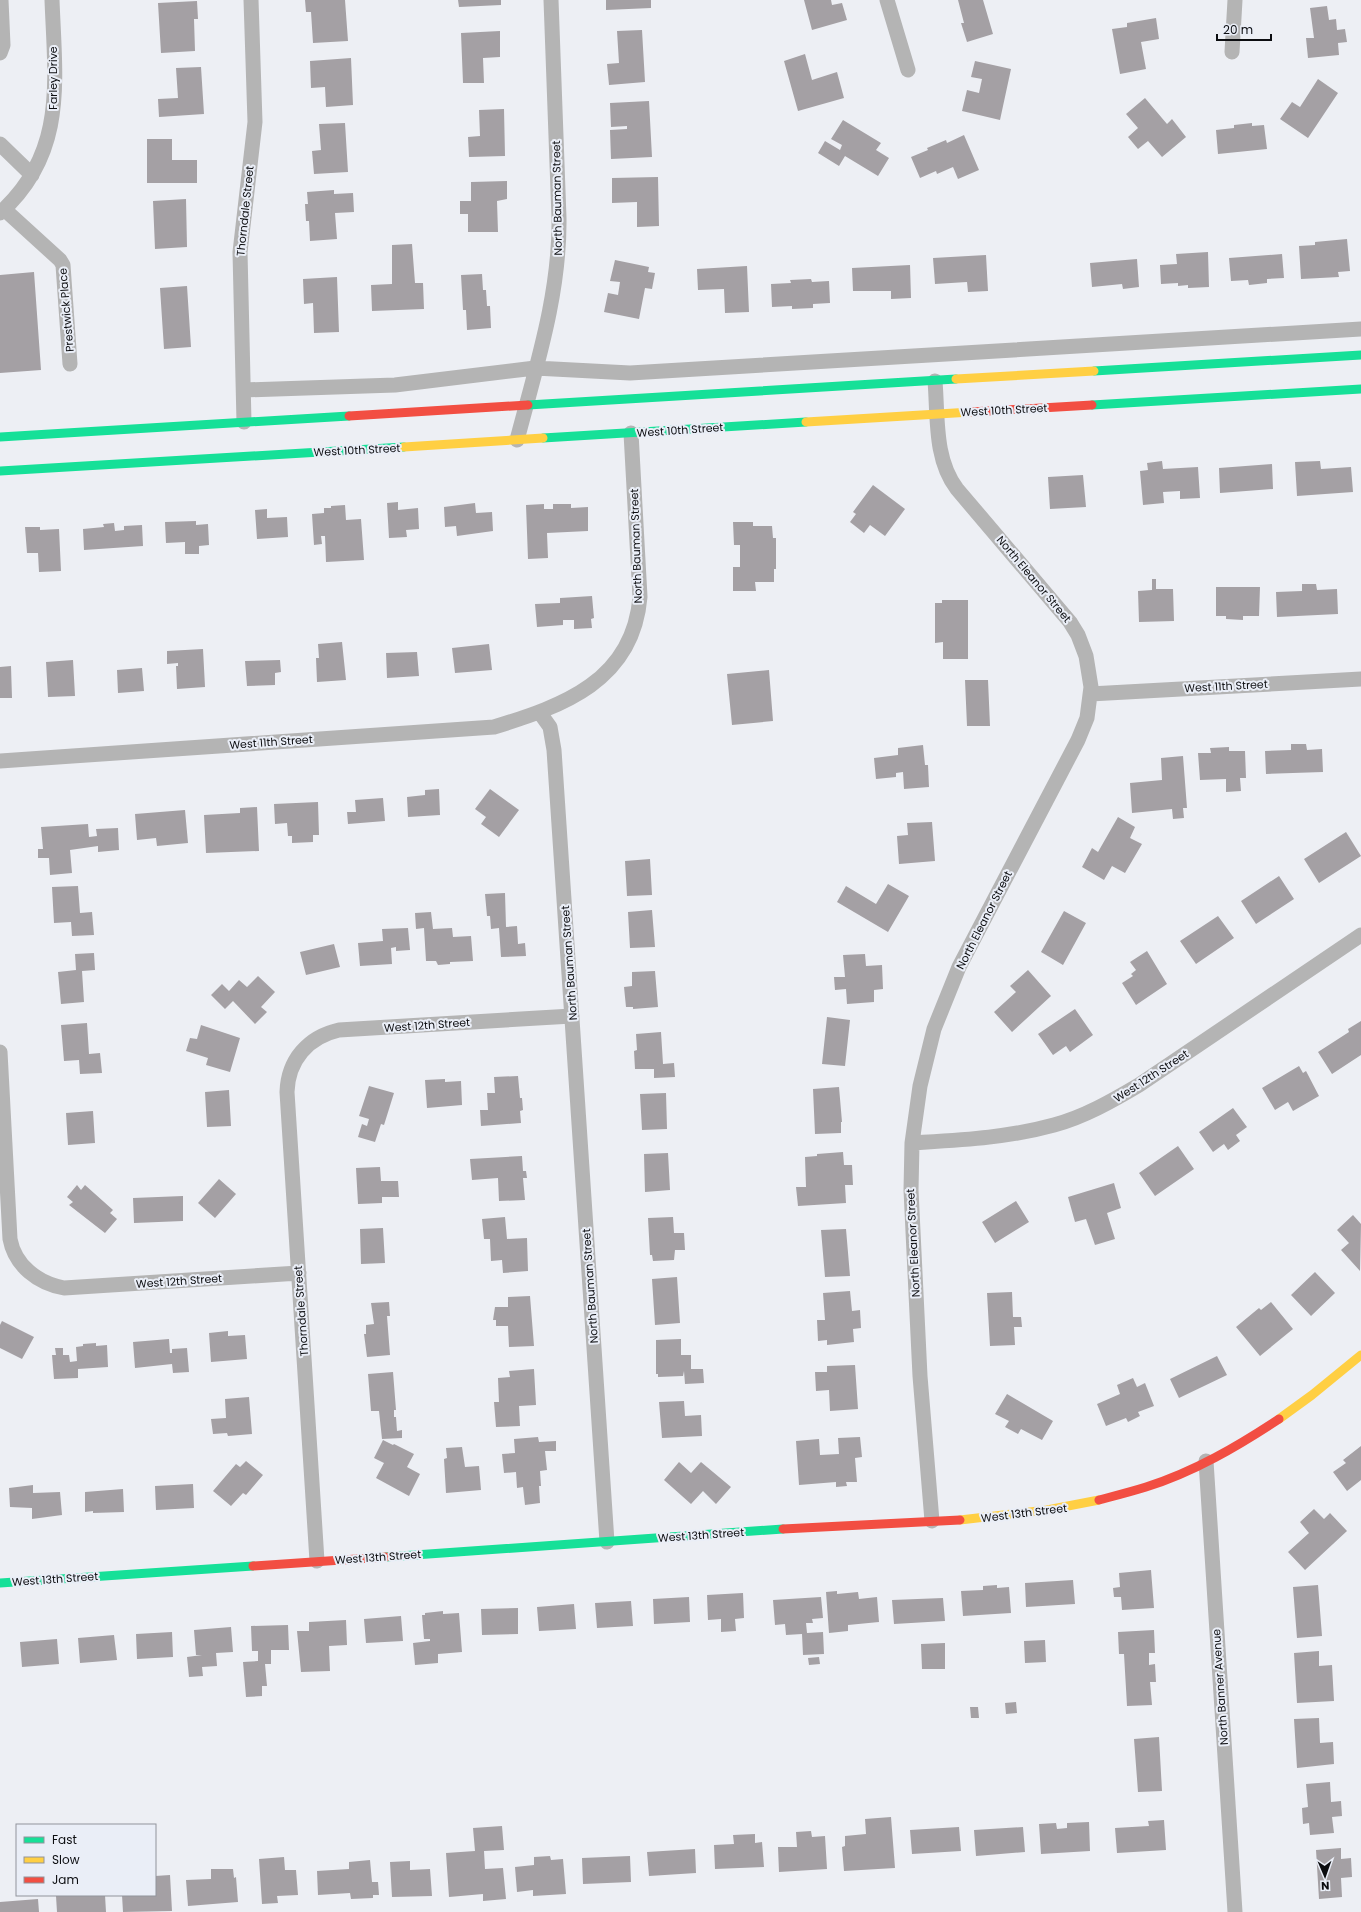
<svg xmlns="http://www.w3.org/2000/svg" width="1361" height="1912" font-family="Poppins,sans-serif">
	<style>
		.building { fill: #a4a0a4 }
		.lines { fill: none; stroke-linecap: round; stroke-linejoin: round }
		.street { stroke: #b4b4b4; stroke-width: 15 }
		.fast { stroke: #16e098; stroke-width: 9 }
		.slow { stroke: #ffcf43; stroke-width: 9 }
		.jam { stroke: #f24e42; stroke-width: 9 }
		.labels { text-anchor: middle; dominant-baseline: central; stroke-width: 4; stroke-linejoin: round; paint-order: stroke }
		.street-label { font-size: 11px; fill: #0c0d10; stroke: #eaeef7 }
	</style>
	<rect width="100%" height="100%" fill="#edeff4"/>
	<!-- building -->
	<path class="building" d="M305,0H345L348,41L313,43L311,12H306Z
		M458,0H501V5L459,7Z
		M606,0H651V8L606,10Z
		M804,0H831L832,5L842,3L847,20L812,30Z
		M958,0H983L993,34L967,42L961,23H964Z
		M197,1L198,19H194L195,51L161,53L158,3Z
		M1327,6L1329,20L1336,19L1337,30L1345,29L1347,42L1338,43L1339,55L1308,58L1306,38H1314L1310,8Z
		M1156,18L1159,39L1141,42L1146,69L1120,74L1112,29L1127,27V23Z
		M642,30L645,82L609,85L607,64L619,63L617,31Z
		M500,31V57L483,58L484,83H463L461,33Z
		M805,54L812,80L837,72L844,98L798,111L784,61Z
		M351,58L353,105L326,107L325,87L311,88L310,61Z
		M975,61L1011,69L1000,120L962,111L967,90L979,93L982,79L971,77Z
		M201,67L204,114L159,117L158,99L178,98L176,68Z
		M1318,79L1338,93L1308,138L1280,119L1292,102L1300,107Z
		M1145,98L1167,124L1172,119L1186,137L1162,157L1148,141L1138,149L1128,137L1138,128L1126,114Z
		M649,101L652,157L611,159L610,130L627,129V126L611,127L610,103Z
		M504,109L505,156L469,157L468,137L480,136L479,110Z
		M843,120L881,143L876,150L889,158L878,176L845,156L839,166L818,153L825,141L840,150L842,145L831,139Z
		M345,123L348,172L314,174L312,151L321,150L319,124Z
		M1252,123V126L1264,125L1267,149L1218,154L1216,130L1234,128V125Z
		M964,135L979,170L958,179L953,167L937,174L936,171L920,178L911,157L928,150L927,148L946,140L947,143Z
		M147,139H172V160H197V183H147Z
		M658,177L659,226L637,227V202L612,203V178Z
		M507,181V199L497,201L498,232H468V214H460V201H471V182Z
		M334,190V194L353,193L354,212L335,213L337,239L310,241L309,221H306L305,204H308L307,192Z
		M186,199L187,247L155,249L153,201Z
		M1347,239L1350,271L1338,272L1339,277L1301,279L1299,246L1315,245V242Z
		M412,244L415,283H423L424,309L372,311L371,285L392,284V245Z
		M1208,252L1209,287L1188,288V285L1178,286V283L1161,284L1160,265L1177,264L1176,254Z
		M1282,254L1284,278L1267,279V283L1249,285L1248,280L1231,281L1229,258Z
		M986,255L988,291L968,292L967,282L935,284L933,258Z
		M1137,259L1139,287L1123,289L1122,284L1092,287L1090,263Z
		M615,260L649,267L648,272L655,273L652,289L645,288L639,319L604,312L608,293L618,295L620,282L610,281Z
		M910,265L911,298L891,299V291H853L852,268Z
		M747,266L749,312L725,313L724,289L698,290L697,269Z
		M34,272L41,370L0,373V275Z
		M482,274L483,290H486L487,306H490L491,328L467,330L466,310H463L461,275Z
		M337,277L339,332L314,333L313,303L304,304L303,279Z
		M811,279L812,282L829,281L830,303L813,304V308L792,309V306L772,307L771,284L791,283L790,280Z
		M187,286L191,347L164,349L160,288Z
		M1162,461L1163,469L1198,467L1200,498L1180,499V491L1163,492L1164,503L1143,505L1140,471L1148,470L1147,463Z
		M1320,461L1321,469L1351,467L1353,492L1297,496L1295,462Z
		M1272,464L1273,489L1220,493L1219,468Z
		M1083,475L1086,507L1050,509L1048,477Z
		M873,485L905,509L885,536L870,525L864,533L850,522L856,514L853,512Z
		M398,502V510L418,508L419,529L406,530L407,537L389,538L387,503Z
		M475,503L476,513L492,512L493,531L457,536L456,526L445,527L444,507Z
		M544,504V509H553V504H571V508L588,507V531L547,533L548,558L528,559L526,505Z
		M345,505L346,520L361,519L364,560L326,562L325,536H321L322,544L314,545L312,514L324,513V508H331V506Z
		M267,509V518L287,517L288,537L257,539L255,510Z
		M196,521V525L208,524L209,545L199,546V554H185V542L166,543L165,522Z
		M733,522H753V526H772L773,538H776V569H774V582H755L756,591H733V567H740V545H734Z
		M114,523L115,531L124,530V526L142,525L143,546L84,550L83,529L104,527L103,524Z
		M25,527H40V530L59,529L61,571L39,572L38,553H27Z
		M1152,579H1156V589H1173L1174,621L1139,622L1138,591L1152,590Z
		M1302,584H1316L1317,590L1337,589L1338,614L1277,617L1276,592L1302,591Z
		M1216,587H1260L1259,616H1243V620L1226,619V616H1216Z
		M592,596L594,618L591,619L592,628L574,629V620H563V625L537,627L535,604L560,603V598Z
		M942,600H968V659H943V642L935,643V603H942Z
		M342,642L346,680L317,682L316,658H319L318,644Z
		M489,644L492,670L455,673L452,648Z
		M203,649L205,687L177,689L176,666H178V663L167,664V651Z
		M417,652L419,676L387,678L386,653Z
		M73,660L75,696L48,697L46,662Z
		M280,660L281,672L275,673V685L247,686L245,661Z
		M11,666L12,698H0V667Z
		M142,668L144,691L118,693L117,670Z
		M769,670L773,721L732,725L727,674Z
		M965,680H988L990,726H967Z
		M1291,744H1306L1307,750L1322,749L1323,772L1266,774L1265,751L1291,750Z
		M923,745L925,765H928L929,787L904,789L903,772L896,773V777L876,779L874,758L898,755V748Z
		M1229,747V751H1245L1246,778H1240L1241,791L1226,792V779L1200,780L1198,753H1211L1210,748Z
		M1183,756L1187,808H1183L1184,818L1173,819L1172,809L1132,813L1130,783L1162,780L1161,758Z
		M439,789L440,815L408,817L407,797L425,795V790Z
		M490,789L519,810L499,837L481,824L486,817L475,809Z
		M383,798L385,821L348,824L347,812H356L355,800Z
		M318,802L319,835H313V842L292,843V836H288L287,823L275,824L274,804Z
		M257,807L259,851L206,853L204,815L240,813V808Z
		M185,810L188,843L157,846L156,838L137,840L135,814Z
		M1118,817L1135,827L1130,838L1142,844L1125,873L1112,866L1104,880L1082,867L1092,848L1098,852Z
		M932,822L935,861L899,864L897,836L908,835L907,823Z
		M88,824L89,837L97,836L96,829L118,828L119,850L98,852V846L70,850L72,873L50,875L49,858H38V849H43L41,827Z
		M1346,832L1361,856L1319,883L1304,859Z
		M650,859L652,895L627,896L625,861Z
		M1279,876L1294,899L1256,924L1241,901Z
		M888,884L909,896L888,932L837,902L846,886L876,904Z
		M78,886L80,913L92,912L94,935L72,936L71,922L54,923L52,887Z
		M505,893L506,927L517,926L518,944L525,943L526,956L501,957L499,928L491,929L490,916H487L485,894Z
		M652,910L655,947L630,948L628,912Z
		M1064,911L1086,923L1063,965L1041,952Z
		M431,912L433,929L452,928L453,937L471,936L473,961L450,962V964L438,965L436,961H426L424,928L416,929L415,913Z
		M1218,916L1234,938L1196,964L1180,941Z
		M408,928L410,950L396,951V947L391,948L392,964L360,966L358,943L383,941L382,929Z
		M334,944L340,967L306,975L300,952Z
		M1147,951L1167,984L1136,1005L1122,983L1133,976L1131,974L1136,970L1130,962Z
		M94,953L95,970L82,971L84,1002L61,1004L58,972L76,970L75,954Z
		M865,954L866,966L882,965L883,989L874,990V1002L847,1004L846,989L835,990L834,977H845L843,955Z
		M1028,970L1051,996L1012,1032L994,1012L1016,992L1010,986Z
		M655,971L658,1007L633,1009V1007H626L624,987L632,986V972Z
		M258,976L275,992L261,1007L267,1012L255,1024L233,1001L225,1009L211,995L222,984L229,991L239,980L247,987Z
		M1075,1009L1093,1035L1070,1052L1066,1046L1053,1055L1038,1034Z
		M827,1017L850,1020L845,1066L822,1064Z
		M1361,1021V1055L1332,1074L1318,1052L1349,1032L1348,1029Z
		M87,1023L89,1054L100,1053L102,1073L80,1074L79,1060L64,1061L61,1025Z
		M201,1025L240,1038L230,1072L206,1065L208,1058L186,1051L190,1038L197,1039Z
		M661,1032L663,1064L674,1063L675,1077L654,1078V1069H635L634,1051L637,1050L636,1034Z
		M1299,1066L1303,1073L1306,1071L1319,1096L1293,1111L1288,1102L1275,1110L1262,1088Z
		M518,1076L520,1098H522L523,1110L520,1111L521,1123L481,1126L480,1110H488L487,1093H495L494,1077Z
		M445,1079V1082L461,1081L462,1105L427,1108L425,1080Z
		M369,1086L394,1093L384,1125L381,1124L375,1142L358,1137L362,1124L367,1126L369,1119L359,1116Z
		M839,1087L842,1122H841V1133L815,1134L813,1089Z
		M229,1090L231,1126L207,1127L205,1092Z
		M666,1093L667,1129L642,1130L640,1094Z
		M1233,1108L1247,1127L1236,1135L1240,1141L1228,1150L1224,1144L1213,1152L1199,1132Z
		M93,1111L95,1143L68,1145L66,1113Z
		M1178,1146L1194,1169L1155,1196L1139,1173Z
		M843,1152L844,1165H852L853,1185H845L846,1203L798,1206L796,1187H806L805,1157L817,1156V1154Z
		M668,1153L670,1190L645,1192L644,1154Z
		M522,1156L523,1171H526L527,1178H523L525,1200L499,1201L498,1178L472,1180L470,1159Z
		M380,1167L381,1181H398L399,1197H382V1203L358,1204L356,1168Z
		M219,1179L236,1194L215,1218L198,1203Z
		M1114,1183L1121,1208L1107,1213L1115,1239L1095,1245L1086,1219L1075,1222L1068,1197Z
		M77,1185L81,1190L85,1185L113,1210L110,1213L117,1219L105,1233L69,1205L73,1202L67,1197Z
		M183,1196V1221L134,1223L133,1198Z
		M1016,1201L1029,1222L995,1243L982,1222Z
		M1353,1215L1361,1224L1360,1271L1341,1250L1349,1243L1337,1230Z
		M505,1217L507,1239L527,1238L528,1271L503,1273L502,1260L491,1261L490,1239H484L482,1219Z
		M673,1217L674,1233H684L685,1250H675L674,1260L653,1261L652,1255H650L648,1218Z
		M383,1228L385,1263L361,1264L360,1229Z
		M846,1229L850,1276L825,1277L821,1230Z
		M1315,1272L1335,1293L1311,1316L1291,1295Z
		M677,1277L680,1323L655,1325L652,1279Z
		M850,1291L852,1311L860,1310L861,1328L853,1329L854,1342L827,1345V1340L818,1341L817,1320H825L823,1293Z
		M1012,1292L1013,1317H1021L1022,1327H1014L1015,1345L990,1346L987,1293Z
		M530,1296L534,1346L509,1347L508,1326H496V1320H493L495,1307H508V1297Z
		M389,1302L390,1316H387L390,1355L367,1357L364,1334H366V1325L374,1324L371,1303Z
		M1271,1302L1293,1329L1260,1356L1236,1327L1259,1308L1261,1310Z
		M2,1321L34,1337L22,1359L0,1348V1325Z
		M228,1331V1336L245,1335L247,1359L211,1362L209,1333Z
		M169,1339L170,1353H172V1349L187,1348L189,1372L173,1373L172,1364L135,1368L133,1342Z
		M681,1339V1355H691V1369H703L704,1383L685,1384L684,1371L683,1376L658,1377V1374H656V1340Z
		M96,1343V1346L107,1345L108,1367L78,1369V1378L54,1379L52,1355H56L55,1348H63V1355H69L70,1362L77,1361L76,1347L83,1346V1344Z
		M1217,1356L1227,1375L1179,1398L1170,1379Z
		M855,1365L858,1409L830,1411L829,1390L816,1391L815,1372H827V1366Z
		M534,1369L536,1405L519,1406L520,1426L496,1427L494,1402H499L498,1378L510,1377L509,1371Z
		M393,1372L396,1410H394V1417H396L397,1431L402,1430V1438L382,1439L379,1411H371L368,1374Z
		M1133,1378L1137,1387L1145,1383L1154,1406L1138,1412L1140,1416L1128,1422L1126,1418L1106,1426L1097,1404L1120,1394L1117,1385Z
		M1007,1394L1053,1421L1042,1440L1021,1429L1018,1434L1005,1427L1009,1421L995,1414Z
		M249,1397L252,1434L228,1436L227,1433L213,1434L211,1419L226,1418L225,1399Z
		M684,1401L685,1416L701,1415L702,1436L662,1438L659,1402Z
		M538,1437L539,1442L556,1441V1451H545L547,1470L540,1471L541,1486H539L540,1503L525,1505L523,1487L517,1488L516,1472L504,1473L502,1454L515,1453L514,1439Z
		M860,1437L862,1457L855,1458L857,1482H846L847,1486L836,1487V1482L799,1485L796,1441L819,1439L820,1455L839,1454L838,1438Z
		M383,1440L393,1445L394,1444L414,1454L407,1467L420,1474L409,1496L376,1478L384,1463L374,1458Z
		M1361,1446V1480L1347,1491L1333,1472L1346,1463L1343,1460Z
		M462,1447L465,1467L479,1466L481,1490L446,1493L444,1459L447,1458L446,1448Z
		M246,1461L263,1475L246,1495L243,1493L231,1506L213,1491L236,1464L240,1467Z
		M679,1462L691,1473L701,1462L731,1487L716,1504L703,1491L691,1504L664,1480Z
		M193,1484L194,1508L156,1510L155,1486Z
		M33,1485V1493L60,1492L62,1515L32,1519V1508L10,1507L9,1488Z
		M123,1489L124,1512L93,1513V1511L85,1512V1492Z
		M1314,1509L1324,1519L1330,1513L1347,1531L1305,1570L1288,1552L1309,1533L1300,1522Z
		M1151,1570L1154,1608L1122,1610L1121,1597H1114L1113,1588L1120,1587L1119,1573Z
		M1073,1580L1075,1604L1026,1607L1025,1583Z
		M997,1585V1588L1009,1587L1011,1613L963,1616L961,1591L983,1590V1586Z
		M1318,1585L1322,1636L1297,1638L1293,1587Z
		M837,1591V1594L858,1592L859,1599L877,1597L879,1622L848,1625V1631L829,1633L826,1592Z
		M743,1593L744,1618L735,1619L736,1631L721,1632V1619L708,1620L707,1595Z
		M689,1597L690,1622L654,1624L653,1599Z
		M821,1597L823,1618L812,1619L813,1623H806L807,1633L823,1632L824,1654L803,1655L802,1634L786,1635L785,1624L775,1625L773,1600Z
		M943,1598L945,1621L894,1624L892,1600Z
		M631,1601L633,1626L597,1628L595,1603Z
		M574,1604L576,1629L539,1631L537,1607Z
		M518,1608V1634L482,1635L481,1609Z
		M443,1611V1614L459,1613L462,1652L438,1654V1663L415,1665L413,1643L430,1641V1639H424L422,1615H425V1613Z
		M401,1616L403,1641L366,1643L364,1619Z
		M346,1620L347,1645L329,1646L330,1671L301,1672L297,1631H309V1622Z
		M288,1625L289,1650H271V1664H265L267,1686H262V1696L246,1697L243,1662L258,1661V1651H252L251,1626Z
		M231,1627L233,1652L216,1653L217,1666L202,1667L203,1676L189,1677L187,1657L202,1655H196L194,1630Z
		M1154,1630L1155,1653H1149V1665L1155,1664L1156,1682H1150L1152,1705L1127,1706L1124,1654H1119L1118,1632Z
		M172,1632L173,1657L137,1659L136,1634Z
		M114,1635L117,1660L80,1663L78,1638Z
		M57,1639L59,1664L22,1667L20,1642Z
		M1045,1640L1046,1662L1025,1663L1024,1641Z
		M945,1643V1669H922L921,1644Z
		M1319,1651V1666L1332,1665L1334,1701L1297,1703L1294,1653Z
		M819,1657L820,1664L809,1665L808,1658Z
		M1016,1702L1017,1713L1006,1714L1005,1703Z
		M970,1707H978L979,1718H971Z
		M1319,1718L1320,1743L1333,1742L1334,1764L1297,1768L1294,1719Z
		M1159,1737L1162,1791L1138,1792L1134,1739Z
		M1330,1782L1331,1802L1341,1801L1342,1816L1332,1817L1334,1833L1310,1835L1309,1823L1303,1824L1302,1808L1308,1807L1306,1784Z
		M891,1817L895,1868L844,1871L842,1847L845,1846V1836L866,1834L865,1819Z
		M1164,1820L1166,1850L1117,1853L1115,1828L1149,1826L1148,1821Z
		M1089,1822L1090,1851L1041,1854L1039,1824L1056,1823L1057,1829L1067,1828V1823Z
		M502,1826L504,1850L484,1851L485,1869L503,1868L506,1899L483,1901V1894L449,1897L446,1853L475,1851L473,1828Z
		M959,1827L961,1851L912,1854L910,1830Z
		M1023,1827L1025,1852L976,1856L974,1830Z
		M811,1831L812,1837L825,1836L827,1869L779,1872L778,1847H797L796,1832Z
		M755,1834V1843L762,1842L764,1867L715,1869L714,1845L734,1844L733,1835Z
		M1341,1848V1859L1351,1858L1352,1877L1341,1878L1342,1897L1319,1899L1316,1850Z
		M695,1849L696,1873L649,1876L647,1852Z
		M550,1856L551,1860L563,1859L566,1894L533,1896V1890L517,1892L515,1867L534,1865V1857Z
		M630,1856L631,1882L583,1884L582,1858Z
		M284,1857L285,1870H296L298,1895L277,1896L278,1903L262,1904L259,1859Z
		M370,1860L372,1882H378L379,1895H373V1898L351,1899L350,1893L318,1895L317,1871L349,1869V1862Z
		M410,1861V1870L430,1869L432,1896L392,1897L390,1862Z
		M211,1869H233L234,1878L236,1877L238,1902L188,1906L186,1880L211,1879Z
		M170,1875L172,1911L123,1912L122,1895H155V1876Z
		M105,1895L106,1912H57L56,1896Z
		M38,1899L39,1912H0V1902Z"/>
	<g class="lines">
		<!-- street -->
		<path class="street" d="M887,0L908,70
			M1232,52L1235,0
			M0,53L3,45L1,0
			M0,144L32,175
			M4,209L60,260L63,265L70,364
			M0,213C67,153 55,81 52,0
			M244,390L395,385L535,368L630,373L1361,329
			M244,422L240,252L255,122L251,0
			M517,440C536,367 560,294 559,218L551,0
			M1090,694L1361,679
			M540,713L550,727L554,750L607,1542
			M0,761L494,727C563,706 633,681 640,597L631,433
			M0,1052L10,1239C15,1266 38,1283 64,1288L299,1273
			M912,1143C960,1140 1007,1138 1054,1125C1084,1117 1112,1101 1139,1085L1361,935
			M1206,1461L1235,1912
			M932,1521L920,1376L911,1190L912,1143L920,1086L934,1029L959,967L1078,740L1087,718L1091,687L1086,656L1078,635L1070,622L957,489C934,459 938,417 935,381
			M317,1561L287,1092C288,1060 308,1037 339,1030L572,1016"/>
		<!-- fast -->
		<path class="fast" d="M1094,371L1361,355
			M528,405L956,379
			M1092,405L1361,389
			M0,437L349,416
			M543,438L806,422
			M0,471L404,447
			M386,1557L783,1529
			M0,1583L253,1566"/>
		<!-- slow -->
		<path class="slow" d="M956,379L1094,371
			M806,422L971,412
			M404,447L543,438
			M1279,1419L1312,1395L1361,1355
			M960,1520L1047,1510L1099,1500"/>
		<!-- jam -->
		<path class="jam" d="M971,412L1092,405
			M349,416L528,405
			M1099,1500C1114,1496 1130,1492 1146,1487C1194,1472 1238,1446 1279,1419
			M783,1529L960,1520
			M253,1566L386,1557"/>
	</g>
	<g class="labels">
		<!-- street labels -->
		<g class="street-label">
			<text transform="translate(53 78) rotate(-90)">Farley Drive</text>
			<text transform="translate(557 198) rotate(-91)">North Bauman Street</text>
			<text transform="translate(245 211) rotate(-84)">Thorndale Street</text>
			<text transform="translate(66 310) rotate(-95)">Prestwick Place</text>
			<text transform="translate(1004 410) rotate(-3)">West 10th Street</text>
			<text transform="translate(680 430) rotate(-4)">West 10th Street</text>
			<text transform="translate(357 450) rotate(-3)">West 10th Street</text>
			<text transform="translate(636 546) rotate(-92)">North Bauman Street</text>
			<text transform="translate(1034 579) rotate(50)">North Eleanor Street</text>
			<text transform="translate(1226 686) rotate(-3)">West 11th Street</text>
			<text transform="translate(271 742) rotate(-4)">West 11th Street</text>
			<text transform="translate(984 920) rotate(-63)">North Eleanor Street</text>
			<text transform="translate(569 963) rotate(-94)">North Bauman Street</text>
			<text transform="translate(427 1025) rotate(-4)">West 12th Street</text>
			<text transform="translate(1151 1076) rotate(-33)">West 12th Street</text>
			<text transform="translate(913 1243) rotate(-93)">North Eleanor Street</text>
			<text transform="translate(179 1281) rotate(-4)">West 12th Street</text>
			<text transform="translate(590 1286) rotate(-94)">North Bauman Street</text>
			<text transform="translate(301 1311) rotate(-94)">Thorndale Street</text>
			<text transform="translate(1024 1513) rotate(-7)">West 13th Street</text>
			<text transform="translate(701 1535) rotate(-4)">West 13th Street</text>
			<text transform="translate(378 1557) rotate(-4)">West 13th Street</text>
			<text transform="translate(55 1579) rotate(-4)">West 13th Street</text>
			<text transform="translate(1220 1687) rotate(-94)">North Banner Avenue</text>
		</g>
	</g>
	<!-- legend -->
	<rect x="16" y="1824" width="140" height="72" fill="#eaeef7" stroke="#91949b"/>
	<rect x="24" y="1837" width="20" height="6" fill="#16e098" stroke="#91949b"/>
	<text x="52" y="1844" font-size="12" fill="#0c0d10">Fast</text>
	<rect x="24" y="1857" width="20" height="6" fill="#ffcf43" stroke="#91949b"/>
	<text x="52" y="1864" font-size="12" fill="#0c0d10">Slow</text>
	<rect x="24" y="1877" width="20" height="6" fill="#f24e42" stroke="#91949b"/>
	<text x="52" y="1884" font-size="12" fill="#0c0d10">Jam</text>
	<!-- north arrow -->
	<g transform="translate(1325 1876) rotate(178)" stroke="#eaeef7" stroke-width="3" paint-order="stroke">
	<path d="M0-3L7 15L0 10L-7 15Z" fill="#0c0d10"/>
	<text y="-6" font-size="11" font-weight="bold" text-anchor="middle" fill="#0c0d10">N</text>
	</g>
	<!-- scale -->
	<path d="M1217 34v6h54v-6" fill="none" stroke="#0c0d10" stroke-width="2"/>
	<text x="1223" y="34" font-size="12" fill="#0c0d10" stroke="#eaeef7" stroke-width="3" paint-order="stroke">20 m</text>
</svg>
